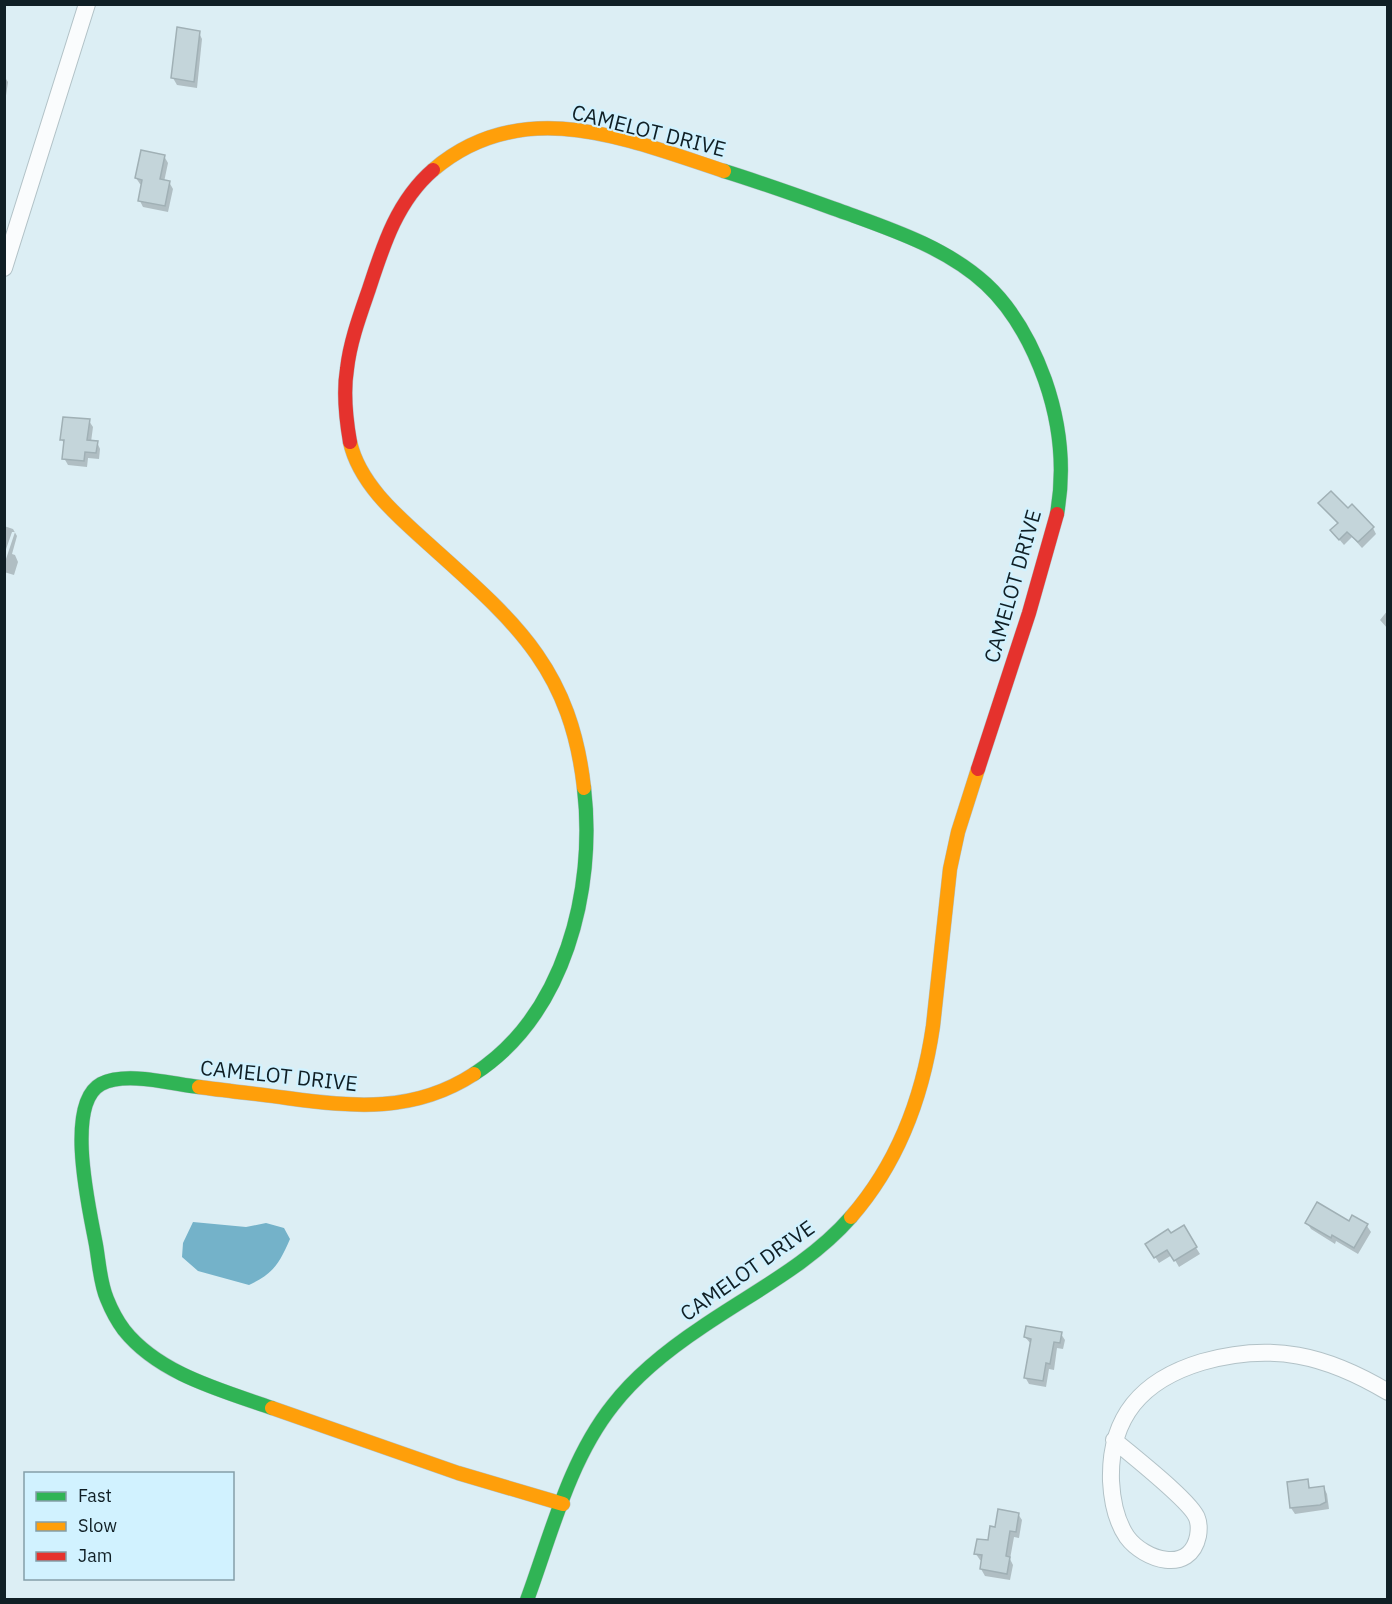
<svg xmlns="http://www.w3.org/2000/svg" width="1392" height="1604" font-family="'IBM Plex Sans',sans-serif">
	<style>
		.water { fill: #74b2c9 }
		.shadow { fill: #0003 }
		.building { fill: #c4d5da; stroke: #a0b0b5; stroke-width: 1.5 }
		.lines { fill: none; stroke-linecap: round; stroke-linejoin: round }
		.street-casing { stroke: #b2c2c7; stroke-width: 18 }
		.fast-casing { stroke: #b2c2c7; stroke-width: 15 }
		.slow-casing { stroke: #b2c2c7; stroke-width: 15 }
		.jam-casing { stroke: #b2c2c7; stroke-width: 15 }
		.street { stroke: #fafcfd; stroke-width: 16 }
		.fast { stroke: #30b455; stroke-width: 14 }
		.slow { stroke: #ff9f0a; stroke-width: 14 }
		.jam { stroke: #e5322d; stroke-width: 14 }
		.labels { text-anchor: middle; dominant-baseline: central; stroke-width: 4.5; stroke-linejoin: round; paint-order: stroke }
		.street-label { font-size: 21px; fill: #101f25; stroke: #d1f2ff }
	</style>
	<rect width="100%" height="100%" fill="#dceef4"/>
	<!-- water -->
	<path class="water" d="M193,1222L246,1227L266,1223L284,1228L290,1239C279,1264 274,1273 249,1285L198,1271L182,1257L183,1243Z"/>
	<!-- shadow -->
	<path class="shadow" d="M199,33L202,39L197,88L177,85L173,78Z
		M4,76L8,82L4,109Z
		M164,156L168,163L164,182H169L173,189L168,212L143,207L140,201L143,185L140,184L136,178Z
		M89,421L93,427L91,442H97L100,449L99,459L88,458L87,467L68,465L64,458L65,445L62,440Z
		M1320,503L1348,510L1373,528L1376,534L1362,548L1352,537L1344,545L1332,531L1338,524Z
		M4,526L13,529L17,536L12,554L15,555L18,562L14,575L4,572V558L6,559L15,532H12L4,555Z
		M1388,610V629L1380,620Z
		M1307,1223H1349L1367,1226L1371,1232L1358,1254L1336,1241L1335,1244L1311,1229Z
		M1183,1227L1200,1254L1179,1267L1172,1255L1159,1263L1147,1244L1170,1235Z
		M1061,1334L1065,1340L1063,1349L1057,1348L1054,1370L1049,1369L1046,1387L1029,1384L1025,1377L1031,1344L1025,1337Z
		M1307,1481L1311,1490L1324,1488L1327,1494L1329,1509L1295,1514L1291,1508L1288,1483Z
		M1018,1514L1022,1520L1019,1538L1014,1537L1010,1559L1013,1565L1010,1580L985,1576L981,1569L983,1561L980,1560L976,1554L989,1542L996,1529Z"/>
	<!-- building -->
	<path class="building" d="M177,27L200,31L194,82L171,78Z
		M141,150L165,155L160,179L170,181L165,206L138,201L142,180L135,178Z
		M63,417L90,419L87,440L98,441L96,453L85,452L84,461L62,459L64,440H60Z
		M1331,491L1348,508L1352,504L1374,527L1358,542L1347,532L1339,540L1330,530L1338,523L1318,503Z
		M1317,1202L1349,1221L1352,1215L1368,1224L1354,1248L1332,1235L1331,1238L1305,1223Z
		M1184,1225L1197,1247L1174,1261L1167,1250L1154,1258L1145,1244L1168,1229L1171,1233Z
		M1026,1326L1062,1332L1060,1343L1054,1342L1050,1364L1046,1363L1043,1381L1024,1378L1031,1339L1024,1337Z
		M1308,1479L1309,1488L1324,1486L1326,1502L1320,1505L1290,1508L1287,1482Z
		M998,1509L1019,1513L1016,1532L1010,1531L1006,1556L1010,1557L1007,1574L980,1569L982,1555L974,1554L977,1539L988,1540L990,1526L995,1527Z"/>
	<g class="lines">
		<defs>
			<path id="street" d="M4,268L87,4
				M1114,1440C1130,1454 1191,1501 1197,1518C1199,1523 1199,1530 1198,1536C1190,1575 1144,1560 1127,1537C1116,1521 1112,1500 1111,1481C1109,1417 1142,1380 1202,1362C1272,1342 1326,1355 1388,1392"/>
			<path id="fast" d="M724,171C766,184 807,199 849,214C896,231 948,249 986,284C1014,310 1032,344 1045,380C1060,423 1065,469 1057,514
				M474,1074C565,1015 596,890 584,788
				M199,1087C172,1084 126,1071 101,1084C64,1104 90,1212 96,1245C99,1262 100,1283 107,1299C111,1309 118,1322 124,1330C159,1374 221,1390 272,1408
				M527,1600C551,1535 569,1460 613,1405C637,1374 669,1349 702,1327C753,1292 810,1264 851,1217"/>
			<path id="slow" d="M433,170C522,94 626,139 724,171
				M350,442C359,482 394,513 423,539C510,618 570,663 584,788
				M199,1087C228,1091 258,1094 287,1098C354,1107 414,1113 474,1074
				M851,1217C898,1163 923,1095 933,1026L950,869L958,832L978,769
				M272,1408L458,1473L563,1504"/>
			<path id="jam" d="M350,442C346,419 343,393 347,369C350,342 360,315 369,289C383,246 397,201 433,170
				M978,769L1029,613L1057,514"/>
		</defs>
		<!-- street casing -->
		<use href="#street" class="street-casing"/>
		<!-- fast casing -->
		<use href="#fast" class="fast-casing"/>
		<!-- slow casing -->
		<use href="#slow" class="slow-casing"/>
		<!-- jam casing -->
		<use href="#jam" class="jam-casing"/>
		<!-- street -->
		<use href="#street" class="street"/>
		<!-- fast -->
		<use href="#fast" class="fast"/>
		<!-- slow -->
		<use href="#slow" class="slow"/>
		<!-- jam -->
		<use href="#jam" class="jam"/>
	</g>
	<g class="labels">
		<!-- street labels -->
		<g class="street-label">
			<text transform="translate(649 130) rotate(14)">CAMELOT DRIVE</text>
			<text transform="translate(1012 586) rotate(-74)">CAMELOT DRIVE</text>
			<text transform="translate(279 1075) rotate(6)">CAMELOT DRIVE</text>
			<text transform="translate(747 1270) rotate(-35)">CAMELOT DRIVE</text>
		</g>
	</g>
	<!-- border -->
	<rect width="1392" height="1604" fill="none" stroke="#101f25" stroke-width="12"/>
	<!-- legend -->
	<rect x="24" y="1472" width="210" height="108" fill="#d1f2ff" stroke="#849ea8" stroke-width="1.5"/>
	<rect x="36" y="1492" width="30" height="9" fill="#30b455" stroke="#849ea8" stroke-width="1.5"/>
	<text x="78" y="1502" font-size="18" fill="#101f25">Fast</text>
	<rect x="36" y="1522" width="30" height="9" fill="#ff9f0a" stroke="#849ea8" stroke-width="1.5"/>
	<text x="78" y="1532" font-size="18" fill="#101f25">Slow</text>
	<rect x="36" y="1552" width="30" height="9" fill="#e5322d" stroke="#849ea8" stroke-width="1.5"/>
	<text x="78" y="1562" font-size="18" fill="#101f25">Jam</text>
</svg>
